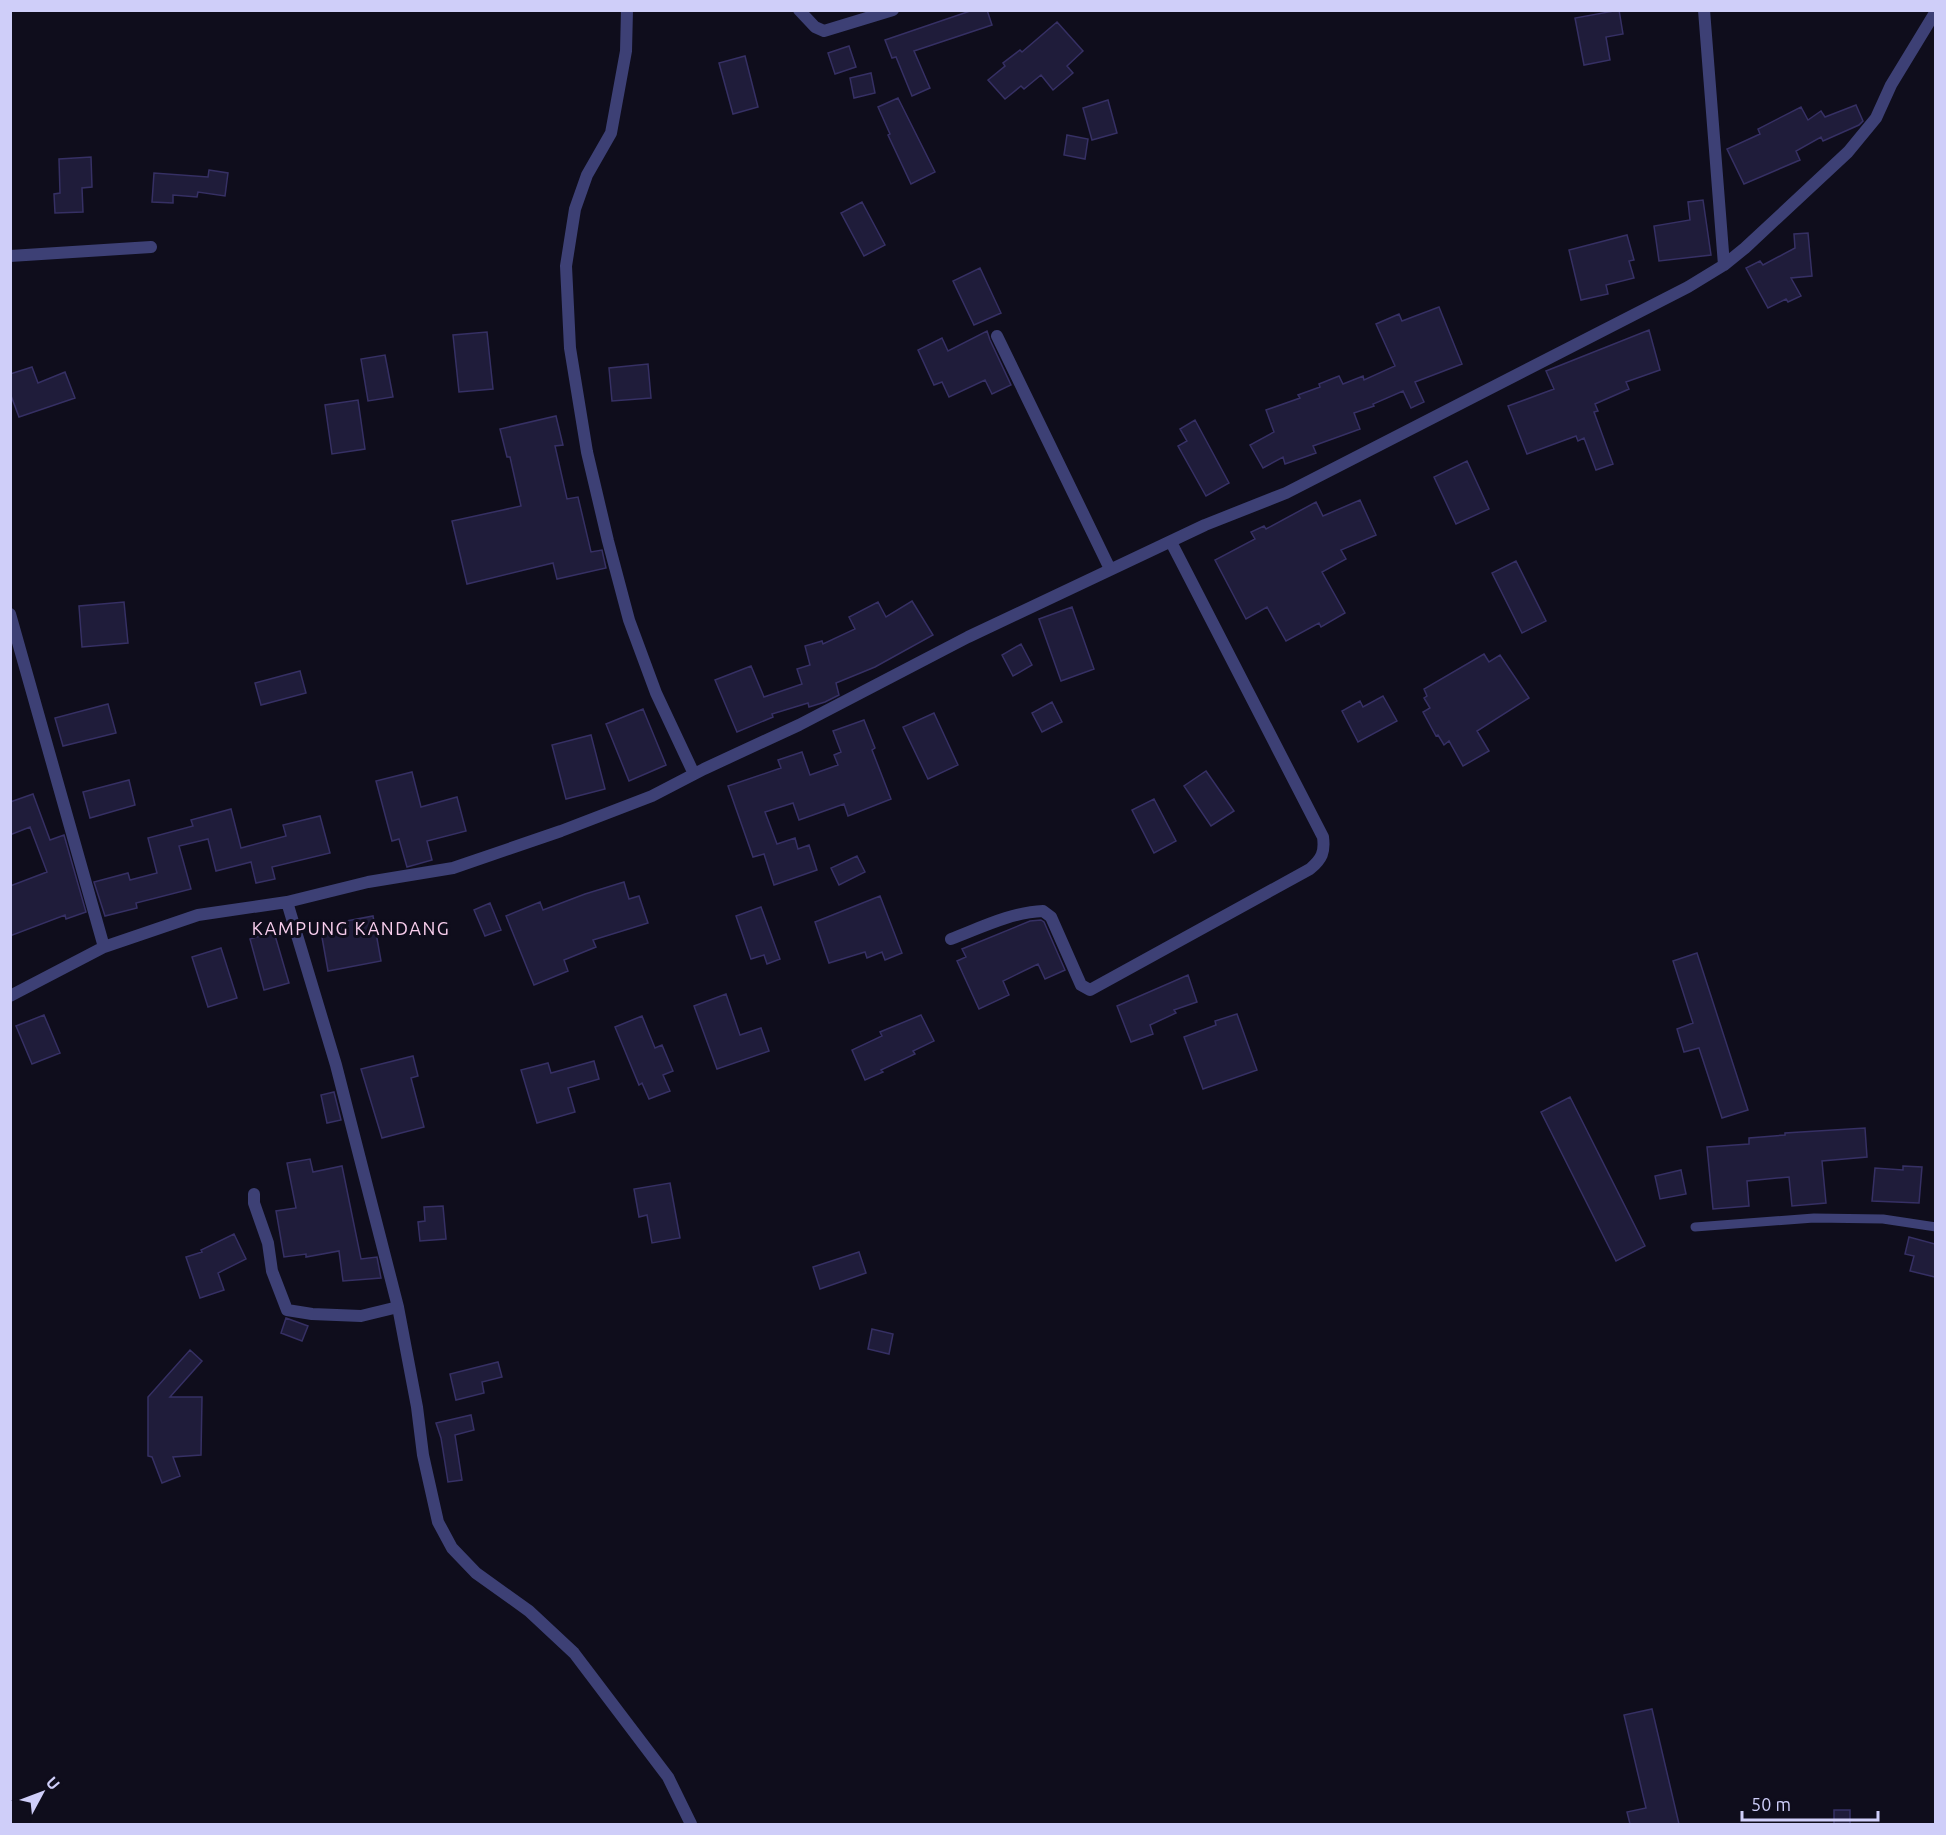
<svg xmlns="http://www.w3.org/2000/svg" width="1946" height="1835" font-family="Ubuntu,sans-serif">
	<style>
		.building { fill: #1f1c3a; stroke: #363064; stroke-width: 1.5 }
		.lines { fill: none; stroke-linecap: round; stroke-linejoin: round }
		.service { stroke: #3d4075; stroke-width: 9 }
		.minor { stroke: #3d4075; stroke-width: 12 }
		.labels { text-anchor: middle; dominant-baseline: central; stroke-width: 6; stroke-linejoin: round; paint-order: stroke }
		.quarter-label { font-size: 18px; letter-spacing: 1.5px; fill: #facfee; stroke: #0f0d1c }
	</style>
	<rect width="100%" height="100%" fill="#0f0d1c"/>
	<!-- building -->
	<path class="building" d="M973,10H987L992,25L914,51L930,88L912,96L896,57L892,58L885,40Z
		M1619,10L1623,34L1606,37L1610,60L1584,65L1575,18Z
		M1057,22L1083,51L1067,66L1073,73L1053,90L1041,75L1024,89L1021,86L1005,99L988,80L1005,66L1003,63L1020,50L1022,52Z
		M849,46L856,67L835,74L828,53Z
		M745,56L758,107L733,114L719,63Z
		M871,73L875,93L854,98L850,78Z
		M898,98L935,172L911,184L888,135L890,134L878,107Z
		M1108,100L1117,133L1092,140L1083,108Z
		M1856,105L1863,121L1859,125L1823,141L1821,137L1796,151L1800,160L1744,184L1727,149L1760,134L1758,129L1801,107L1808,120L1821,111L1825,117Z
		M1067,135L1088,139L1085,159L1064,155Z
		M91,157L92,187L82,188L83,212L55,213L54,194L60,193L59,159Z
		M209,170L228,173L225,196L198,192L197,197L173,195V203L152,202L154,173L208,177Z
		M1703,200L1711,255L1659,261L1654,226L1690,220L1688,202Z
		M862,202L885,245L864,256L841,213Z
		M1808,233L1812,276L1791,278L1801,296L1788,302L1786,299L1768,308L1746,268L1760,261L1763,265L1795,248L1794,234Z
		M1627,235L1634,260L1629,261L1634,278L1606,285L1608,294L1581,300L1569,250Z
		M980,268L1001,313L974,325L953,281Z
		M1439,307L1462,364L1415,382L1424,402L1411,408L1403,391L1373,404L1374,406L1354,413L1360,429L1313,446L1316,453L1285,464L1283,457L1263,468L1250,445L1274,432L1266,410L1300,398L1298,395L1320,387L1319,384L1339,376L1343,384L1363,376L1364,380L1395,366L1376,324L1399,314L1402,321Z
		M1649,330L1660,370L1626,382L1629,389L1595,404L1598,411L1594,412L1613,464L1596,470L1584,438L1578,441L1576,436L1527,454L1508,406L1554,389L1546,371Z
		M987,331L990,340L1011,385L992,394L985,380L949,397L942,382L934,385L918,350L942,338L948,351Z
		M487,332L493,389L459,392L453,335Z
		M385,355L393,397L368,401L361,359Z
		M648,364L651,398L612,401L609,368Z
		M32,367L38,383L65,372L75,398L19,417L10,393V374Z
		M358,400L365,449L332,454L325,405Z
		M556,416L563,445L555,446L567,499L578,497L591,552L602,550L606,568L557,579L553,563L467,584L452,521L521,506L510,457H507L500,429Z
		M1195,420L1229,483L1206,496L1178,446L1187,441L1180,429Z
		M1467,461L1489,509L1456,524L1434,477Z
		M1360,500L1376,535L1341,550L1346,559L1322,572L1345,613L1321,627L1319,623L1286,641L1267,607L1246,619L1215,560L1255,539L1251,532L1264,526L1266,529L1316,502L1323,516Z
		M1516,561L1546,621L1522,633L1492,573Z
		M912,601L933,635L875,667L836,683L839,695L825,702L809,707L808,703L772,714L773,717L737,732L715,680L751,666L764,697L802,684L797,669L810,665L805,646L822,641L823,644L855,629L849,617L878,602L886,617Z
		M124,602L128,643L82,647L79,606Z
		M1072,607L1094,669L1061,681L1039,619Z
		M1021,644L1032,665L1013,676L1002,655Z
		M1484,654L1489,662L1500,655L1529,698L1477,731L1489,751L1463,766L1449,741L1444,745L1438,735L1436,736L1423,712L1430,708L1424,698L1427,696L1424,689Z
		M300,671L306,693L261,705L255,683Z
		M1383,696L1397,721L1358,742L1342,711L1360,701L1363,707Z
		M1052,702L1062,722L1042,732L1032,713Z
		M108,704L116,733L63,746L55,718Z
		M643,709L666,765L629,781L606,724Z
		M934,713L958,765L928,779L903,727Z
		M864,720L875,748L872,750L891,799L848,816L844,804L799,820L793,803L765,812L777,844L795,838L798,849L809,845L817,870L774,885L764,854L753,857L728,786L781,768L778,760L802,752L810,775L838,765L834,755L841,752L833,731Z
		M591,735L605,789L566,799L552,745Z
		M1206,771L1234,811L1211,826L1184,786Z
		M412,772L421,807L457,797L466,831L427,841L432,860L407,867L399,839L392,841L376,781Z
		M129,780L135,805L90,818L83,792Z
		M33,794L50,840L64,835L86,912L66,919L65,915L10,936V886L47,872L30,827L10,835V802Z
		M1154,799L1176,841L1154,853L1132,810Z
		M231,809L241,848L286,836L283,825L320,816L330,853L272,867L275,879L256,883L251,862L216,871L208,839L179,846L191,889L136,903L137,908L105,916L94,882L128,873L130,880L157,873L148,838L193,826L191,820Z
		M857,856L865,872L839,885L831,868Z
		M624,882L629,899L639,896L648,923L593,940L596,947L564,960L568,971L534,985L506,916L540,902L543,910L585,894Z
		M880,896L902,953L885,960L882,952L867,958L865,952L829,963L815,922Z
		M490,903L501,930L485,936L474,910Z
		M761,907L780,959L767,964L764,955L751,959L736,916Z
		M373,916L381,961L328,971L320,926Z
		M1041,920L1044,922L1065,970L1045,979L1038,964L1003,981L1009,995L979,1009L957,961L966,957L962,949L1030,921Z
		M274,932L289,983L264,990L250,939Z
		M221,948L237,998L208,1007L192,957Z
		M1697,953L1748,1110L1722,1118L1699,1048L1684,1052L1677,1029L1693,1023L1673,961Z
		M1188,975L1197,1002L1174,1010L1176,1013L1150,1025L1153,1034L1131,1042L1117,1006Z
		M726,994L740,1035L761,1028L769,1051L717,1069L694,1006Z
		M1237,1014L1257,1070L1203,1089L1184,1037L1216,1025L1215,1021Z
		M44,1015L60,1053L32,1064L16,1026Z
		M921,1015L934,1041L913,1051L915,1054L881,1070L883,1072L865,1080L852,1050L882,1036L880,1032Z
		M642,1016L655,1048L662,1045L673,1071L663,1075L670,1091L649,1099L642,1083L639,1085L615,1027Z
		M413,1056L418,1076L411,1078L424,1127L382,1138L361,1069Z
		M594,1061L599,1079L568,1088L575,1112L537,1123L521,1070L548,1063L551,1073Z
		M334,1092L341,1120L327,1123L321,1095Z
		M1570,1097L1645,1246L1616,1261L1541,1112Z
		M1865,1128L1867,1157L1822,1161L1826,1203L1792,1206L1789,1177L1747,1181L1749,1206L1713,1209L1707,1147L1749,1144V1138L1785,1135V1133Z
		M310,1159L313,1172L342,1166L361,1259L377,1257L381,1278L343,1281L339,1251L306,1257V1254L284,1257L276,1211L296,1208L287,1163Z
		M1903,1166L1922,1167L1919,1203L1872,1201L1875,1168L1903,1170Z
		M1681,1170L1686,1194L1660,1199L1655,1176Z
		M670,1183L680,1238L652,1243L647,1215L639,1217L634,1189Z
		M443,1206L446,1239L420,1241L418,1222L425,1221L424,1207Z
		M234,1234L246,1259L218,1273L224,1290L200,1298L186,1257L202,1252L201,1250Z
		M1909,1237L1935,1244V1277L1910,1271L1914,1256L1905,1254Z
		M859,1252L866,1273L820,1289L813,1267Z
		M286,1318L308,1326L302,1341L281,1333Z
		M872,1329L893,1334L889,1354L868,1349Z
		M190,1350L202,1361L170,1397H202L201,1455L173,1457L180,1476L162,1483L152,1457L148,1456V1397Z
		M498,1362L502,1377L482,1382L484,1393L456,1400L450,1374Z
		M471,1415L474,1430L455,1435L462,1480L448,1482L441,1438L436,1423Z
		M1652,1709L1679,1824H1630L1627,1812L1646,1808L1624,1715Z
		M1834,1810H1850V1824H1834Z"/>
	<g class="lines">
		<!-- service -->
		<path class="service" d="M1695,1227L1814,1218L1883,1219L1936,1227"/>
		<!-- minor -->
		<path class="minor" d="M627,10L626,51L611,133L587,175L575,209L566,266L570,348L587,452L608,541L629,620L656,693L694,774
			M799,10L815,27L824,31L893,10
			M1704,10L1724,265
			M10,256L151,247
			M997,336L1110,569
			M10,614L104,947
			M287,902L368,882L453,868L561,831L652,796L704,769L799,725L968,637L1205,525L1286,493L1688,287L1724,265L1745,248L1848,152L1876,118L1891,85L1936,11
			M951,939C980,928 1012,912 1043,911L1051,917L1081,985L1090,990L1310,869C1322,859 1325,852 1323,837L1171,542
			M10,996L104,947L198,915L287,902L336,1065L398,1307L417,1407L423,1455L438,1522L452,1548L476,1573L529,1611L574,1653L668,1777L691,1824
			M254,1194V1203L268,1243L272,1271L287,1310L312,1314L361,1316L398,1307"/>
	</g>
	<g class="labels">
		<!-- quarter labels -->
		<g class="quarter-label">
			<text x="351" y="928">KAMPUNG KANDANG</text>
		</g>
	</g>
	<!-- border -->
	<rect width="1946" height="1835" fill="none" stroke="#cfcef9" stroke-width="24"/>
	<!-- north arrow -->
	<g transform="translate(42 1793) rotate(49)" stroke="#0f0d1c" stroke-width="4.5" paint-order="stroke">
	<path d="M0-4.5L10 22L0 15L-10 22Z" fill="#cfcef9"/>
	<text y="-9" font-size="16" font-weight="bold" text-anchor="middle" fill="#cfcef9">U</text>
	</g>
	<!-- scale -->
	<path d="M1742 1811v9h136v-9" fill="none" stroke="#cfcef9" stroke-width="3"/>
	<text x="1751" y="1811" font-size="18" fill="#cfcef9" stroke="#0f0d1c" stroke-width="4.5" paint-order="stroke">50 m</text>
</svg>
